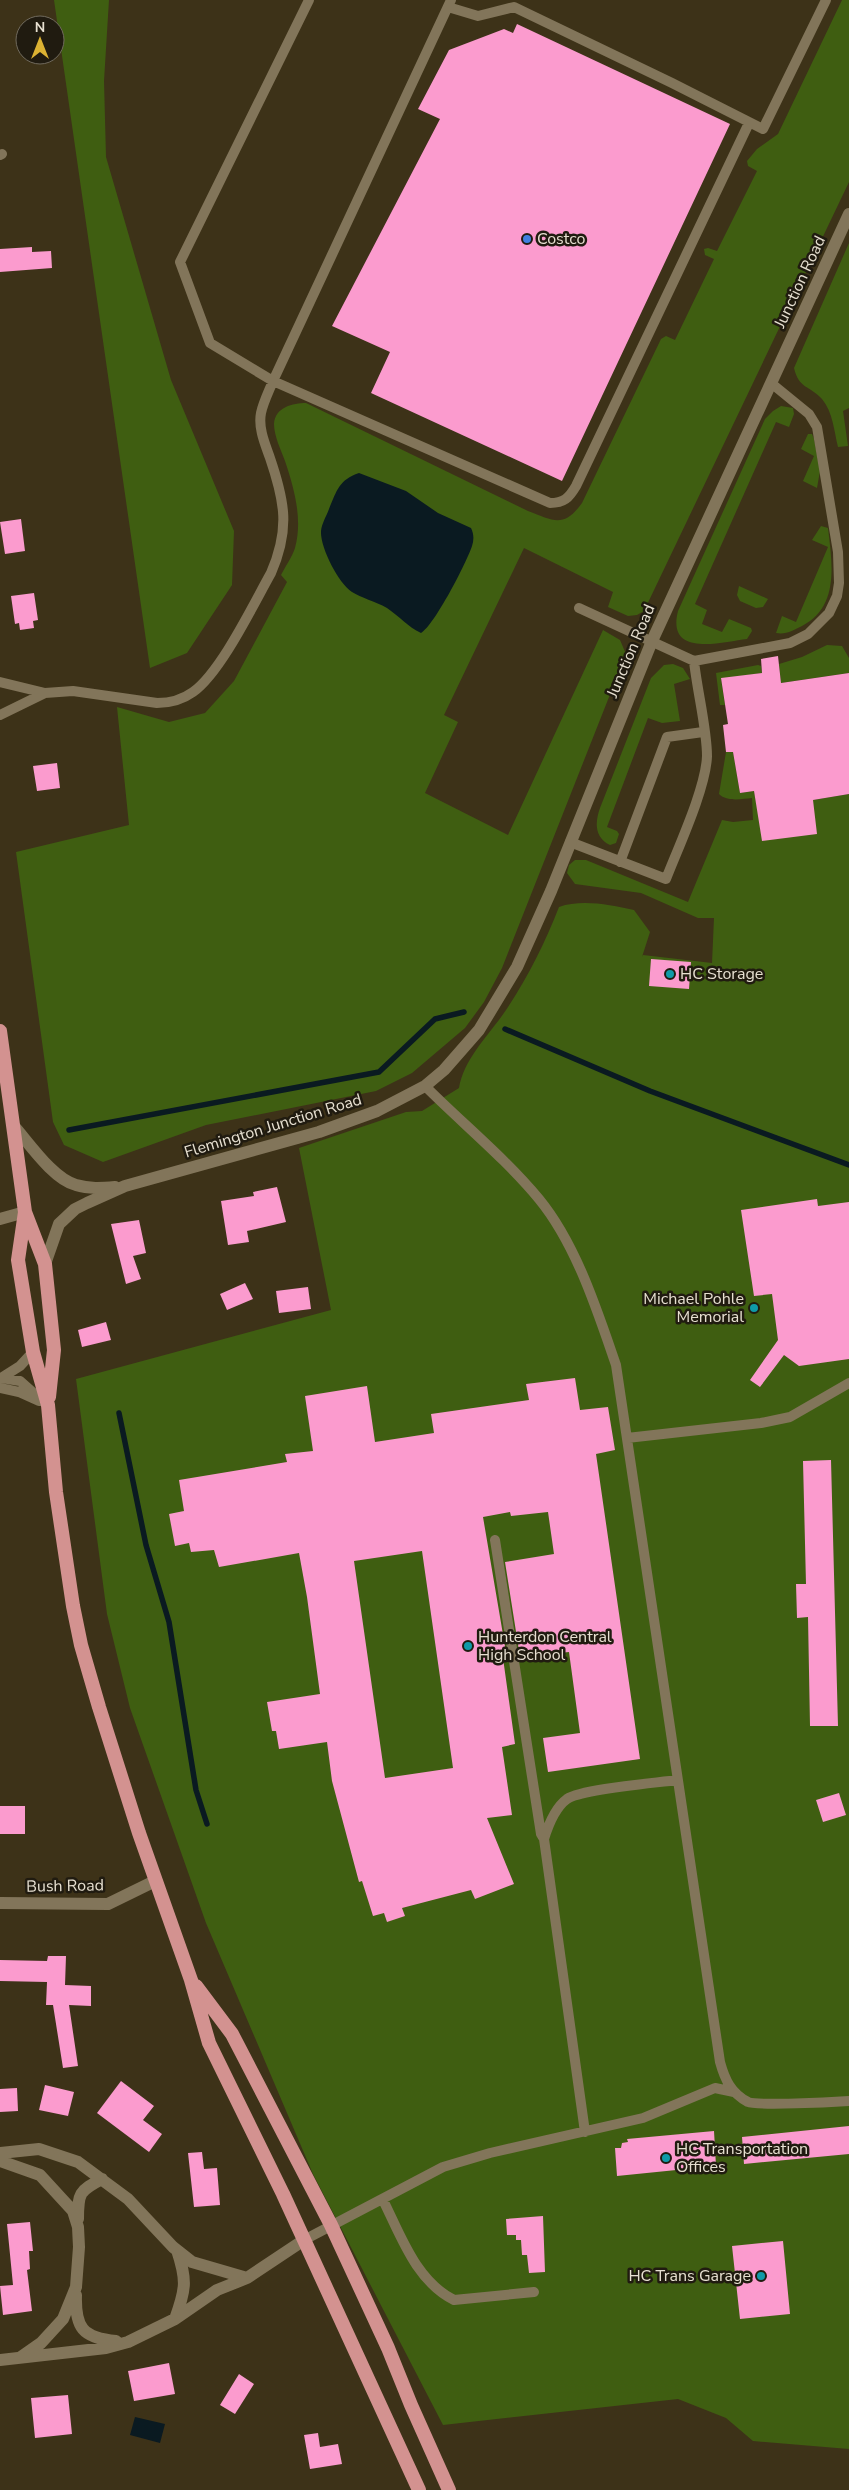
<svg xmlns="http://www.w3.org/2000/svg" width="849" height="2490" font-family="'Nunito Sans',sans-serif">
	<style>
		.green { fill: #3f5e11 }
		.water { fill: #0a1a21 }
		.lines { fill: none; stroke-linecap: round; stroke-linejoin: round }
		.stream { stroke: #0a1a21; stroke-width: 5.5 }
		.building { fill: #fb9bce; fill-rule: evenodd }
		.service { stroke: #82755a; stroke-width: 10 }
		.minor { stroke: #82755a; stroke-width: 12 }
		.tertiary { stroke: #82755a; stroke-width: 12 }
		.trunk { stroke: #d39290; stroke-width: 14 }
		.shop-dot { fill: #3f7fe0; stroke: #201b10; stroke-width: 2 }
		.culture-dot { fill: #0f9aa8; stroke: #201b10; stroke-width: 2 }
		.labels { text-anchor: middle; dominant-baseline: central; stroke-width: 5; stroke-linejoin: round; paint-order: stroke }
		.poi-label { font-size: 16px; fill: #e7e0d1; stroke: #201b10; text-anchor: start }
		.street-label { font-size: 16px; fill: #e7e0d1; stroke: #201b10 }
	</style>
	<rect width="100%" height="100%" fill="#3d3218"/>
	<!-- green -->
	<path class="green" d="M54,0H109L104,81L106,157L171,380L234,531L232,585L187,653L150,668Z
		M842,0H849V182L644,611L637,615L628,616L608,607L613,592L524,548L444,715L458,722L425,793L508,835L603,630L620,640L626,654L502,968L484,1002L465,1028L412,1073L376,1091L206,1125L103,1162L64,1145L53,1122L16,852L129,825L117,707L169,722L205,713L234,681L287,582L281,575C285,567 292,557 295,548C303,519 294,488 285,461C281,450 274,436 274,424C275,407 293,403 306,403L528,511C554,521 564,528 582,503L661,339L666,336L675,340L714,259L705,255L704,249L708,248L717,251L757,171L748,166L747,161L757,149L778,134Z
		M849,243V408L843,411L848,446L838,447C834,431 833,412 822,399C809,385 799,389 794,368Z
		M781,406L793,408L794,414L789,427L776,422L695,604L707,610L702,624L722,632L729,619L751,628L752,631L747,639C722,642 666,658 678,611L765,419L773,411Z
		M808,434H812L814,439L820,471L817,488L803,481L814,456L801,449Z
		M821,526L828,528C832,562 840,607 802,626C794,630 786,635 776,633L782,616L796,622L828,547L812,540Z
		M739,586L768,599L763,607L756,608L740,601L737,595Z
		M827,645L842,646L849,658V673L781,683L779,664L802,657Z
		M673,664L683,668L690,679L674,684L680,721L662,723L648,718L607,827L617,831L619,834L616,843L610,845C594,837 595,822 600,808L651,678L664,665Z
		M758,665L761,666L762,673L721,679L725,705H720L716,673Z
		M726,752H733L740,793L754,791L763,841L813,800L849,794V2449L753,2441L726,2418L678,2399L443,2425L313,2174L206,1923L130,1708L107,1614L76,1379L331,1310L299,1148L406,1112L422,1111L459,1088C464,1058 490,1034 506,1010C528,977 545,943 559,907C582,899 610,905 634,910L650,932L642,957L643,955L712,963L714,918H698L641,893L575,884L567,873L569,865L575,860H586L688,902L722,820L733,822L753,820L752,798C742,799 727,802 719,794Z"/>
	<!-- water -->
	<path class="water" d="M359,473L406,491L438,513L471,528C474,534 474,540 472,546C467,562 434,626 421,633C408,627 399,616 387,608C375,601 361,598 352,592C338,583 320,547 321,531C322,523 326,517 329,509C337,490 339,480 359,473Z
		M135,2417L165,2424L160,2443L130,2435Z"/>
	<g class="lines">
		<!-- stream -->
		<path class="stream" d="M505,1029L650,1091L849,1165
			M69,1130L379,1072L435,1019L464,1012
			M119,1413L146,1545L169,1622L196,1790L207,1824"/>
	</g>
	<!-- building -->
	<path class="building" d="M517,24L730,124L562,481L371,393L390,352L332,326L440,119L418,109L449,50L504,29L513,33Z
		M32,247V252L51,251L52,268L0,272V249Z
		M21,519L25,551L5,554L0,522Z
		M34,593L38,620L33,621L34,628L20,630L19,623L15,624L11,596Z
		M778,656L781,683L849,673V794L813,800L817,834L762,841L754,791L740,793L733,752H726L723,725L728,724L721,678L762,673L761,659Z
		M57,763L60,788L37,791L33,766Z
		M651,959L691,962L689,989L649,986Z
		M277,1187L286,1222L247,1231L249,1242L228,1245L221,1201L254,1196L253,1192Z
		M817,1199L818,1206L849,1202V1359L799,1366L784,1355L760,1387L750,1380L778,1340L772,1294L754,1296L741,1210Z
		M139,1220L146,1253L133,1256L141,1279L126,1284L111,1224Z
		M245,1283L253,1299L227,1310L220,1294Z
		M308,1287L311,1309L279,1313L276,1291Z
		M106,1322L111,1340L82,1347L78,1330Z
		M575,1378L580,1410L608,1407L615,1450L596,1454L640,1759L548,1772L543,1738L580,1733L569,1652L520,1657L505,1562L554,1554L548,1512L511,1516L510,1512L483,1517L507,1658H503L515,1744L502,1747L512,1815L487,1818L514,1884L475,1899L471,1890L402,1908L405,1916L387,1922L384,1913L373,1916L362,1881L359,1882L332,1781L327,1742L279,1749L276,1731H272L267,1702L320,1694L307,1597L299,1553L219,1567L214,1550L191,1552L189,1543L175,1546L169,1514L184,1511L179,1480L287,1462L285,1454L313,1451L305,1396L367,1386L375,1442L434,1433L431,1414L529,1400L526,1384ZM422,1551L453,1768L385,1778L354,1561Z
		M831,1460L838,1726H810L808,1617L797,1618L796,1584H806L803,1461Z
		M839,1793L846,1815L823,1822L816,1800Z
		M0,1806H25V1834H0Z
		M48,1956H66L65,1985L91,1986V2006L69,2005L78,2066L63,2068L53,2005H46L47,1982L0,1981V1960L47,1961Z
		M121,2081L154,2106L143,2120L162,2134L149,2152L97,2113Z
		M45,2085L74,2092L68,2116L39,2110Z
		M17,2088L18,2111L0,2112V2089Z
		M849,2126V2154L744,2164L742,2137Z
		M714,2131L716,2166L617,2176L615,2148H621L622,2143L628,2142L627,2139Z
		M202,2152L204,2169L217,2168L220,2205L194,2207L188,2153Z
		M543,2216L545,2272L529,2273L527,2255H522L521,2240H516V2235H507L506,2219Z
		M30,2222L33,2251H29L30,2269L27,2270L32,2311L3,2315L0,2286L13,2285L7,2224Z
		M783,2241L790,2314L740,2319L732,2246Z
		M169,2363L175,2394L134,2401L128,2371Z
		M239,2374L254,2384L235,2414L220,2405Z
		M68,2395L72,2434L35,2438L31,2398Z
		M318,2433L320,2447L338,2444L342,2464L310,2469L304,2435Z"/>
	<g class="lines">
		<!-- service -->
		<path class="service" d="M309,0L180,262L210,343L273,381L550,503C564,503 569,498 576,486L749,123
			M448,7L478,16L514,7L672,83L763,129L826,0
			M0,155L2,154
			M579,608L694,661L790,643L808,634L829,613L837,596L839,583L838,552L817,427L809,414L771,383
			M0,682L45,693
			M0,715L45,693L73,691L157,703C171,703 182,700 193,692C221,672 253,605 271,573C290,529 285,502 270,458C265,444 258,428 261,413C263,403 269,391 273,381L451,0
			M570,842L666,879C678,848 706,788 707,756C707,729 697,690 694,661
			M620,862L667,737L703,732
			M425,1086C463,1124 505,1158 539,1199C576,1244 597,1310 616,1365L720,2062C725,2080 731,2093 748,2102C757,2106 833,2102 849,2101
			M1,1378L20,1366L33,1352
			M2,1378L20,1381L47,1405
			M0,1388L19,1392L39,1401
			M627,1438L761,1423L790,1417L849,1383
			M495,1540L541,1834L544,1839
			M585,2132L544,1839C548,1826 556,1807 567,1799C582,1789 656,1783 677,1780
			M383,2200C401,2236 416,2281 454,2300L534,2292
			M304,2240L443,2167L490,2153L643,2118L715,2088L734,2092"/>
		<!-- minor -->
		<path class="minor" d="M0,1903L108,1904L155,1881
			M0,2153L39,2149L78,2162L128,2199L173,2247L192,2262L247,2278
			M0,2161L40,2175L73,2211L78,2227L79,2247L76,2287L63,2319L41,2343L21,2357
			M78,2219C78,2193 79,2191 102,2179
			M76,2295C75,2327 82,2338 116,2341
			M175,2319C186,2289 187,2280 177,2250
			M0,2360L106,2348L128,2342L175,2319L217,2290L247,2278L304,2240"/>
		<!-- tertiary -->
		<path class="tertiary" d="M13,1125C29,1143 53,1179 76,1185C89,1189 102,1188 115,1187
			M0,1219L25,1212
			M45,1264L59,1224L75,1209L87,1203L125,1186L319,1132L377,1111L425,1086L444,1070L479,1030L517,967L551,891L652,641L849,214"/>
		<!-- trunk -->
		<path class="trunk" d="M0,1031L25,1212L45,1264L54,1350L49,1397
			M25,1212L18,1260L33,1352L48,1405L56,1492L73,1606L81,1645L99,1707L139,1833L191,1980L209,2043L283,2194L419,2490
			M196,1986L232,2034L331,2225L388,2348L411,2405L449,2490"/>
	</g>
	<!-- markers -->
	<circle class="shop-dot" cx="527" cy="239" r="5"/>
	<g class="culture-dot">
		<circle cx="670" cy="974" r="5"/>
		<circle cx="754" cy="1308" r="5"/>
		<circle cx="468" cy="1646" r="5"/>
		<circle cx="666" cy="2158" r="5"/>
		<circle cx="761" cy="2276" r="5"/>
	</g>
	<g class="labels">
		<!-- poi labels -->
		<g class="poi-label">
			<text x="537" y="239">Costco</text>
			<text x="680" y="974">HC Storage</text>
			<text x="744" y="1299" text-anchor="end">Michael Pohle<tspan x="744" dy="18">Memorial</tspan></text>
			<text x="478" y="1637">Hunterdon Central<tspan x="478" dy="18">High School</tspan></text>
			<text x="676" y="2149">HC Transportation<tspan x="676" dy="18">Offices</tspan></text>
			<text x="751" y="2276" text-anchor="end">HC Trans Garage</text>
		</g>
		<!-- street labels -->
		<g class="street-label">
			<text transform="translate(800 282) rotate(-65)">Junction Road</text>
			<text transform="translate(631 651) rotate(-67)">Junction Road</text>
			<text transform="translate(273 1126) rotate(-17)">Flemington Junction Road</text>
			<text transform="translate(65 1886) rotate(-1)">Bush Road</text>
		</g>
	</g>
	<!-- north arrow -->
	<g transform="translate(40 40)"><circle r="24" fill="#201b10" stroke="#706a5d"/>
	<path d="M0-4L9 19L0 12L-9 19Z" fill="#dcb233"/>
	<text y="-8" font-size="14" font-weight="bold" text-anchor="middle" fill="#e7e0d1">N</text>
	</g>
</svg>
